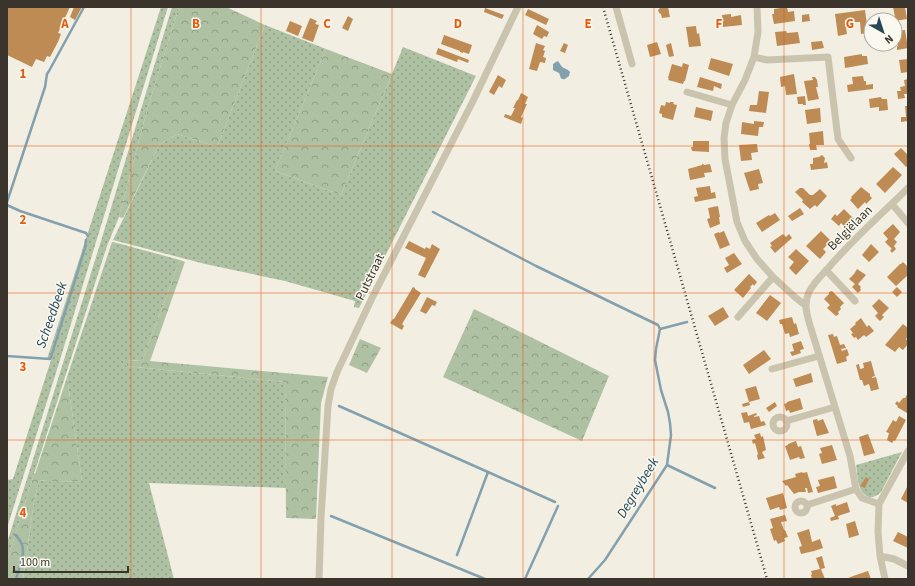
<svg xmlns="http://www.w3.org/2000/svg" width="915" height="586" font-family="'Source Sans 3',sans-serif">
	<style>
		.green { fill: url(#green-dots) }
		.forest { fill: url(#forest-crowns) }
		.water { fill: url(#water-ripples) }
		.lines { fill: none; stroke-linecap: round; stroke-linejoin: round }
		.stream { stroke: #83a0ae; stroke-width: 2.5 }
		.building { fill: #be8b54 }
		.street { stroke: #cac3ae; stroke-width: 7 }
		.rail { stroke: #3a342c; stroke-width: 2.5; stroke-dasharray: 1 3; stroke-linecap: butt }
		.grid { fill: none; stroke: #e8590c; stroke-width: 1; stroke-opacity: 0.55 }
		.labels { text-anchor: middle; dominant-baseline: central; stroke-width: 3; stroke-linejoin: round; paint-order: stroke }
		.street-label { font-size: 13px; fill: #3a342c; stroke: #faf8ef }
		.water-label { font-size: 14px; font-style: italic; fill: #244759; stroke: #faf8ef }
		.grid-label { font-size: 13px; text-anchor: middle; font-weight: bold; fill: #e8590c; stroke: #faf8ef; stroke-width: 3; stroke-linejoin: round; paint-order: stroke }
	</style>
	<defs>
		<pattern id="green-dots" width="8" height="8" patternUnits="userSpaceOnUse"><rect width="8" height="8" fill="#afc1a3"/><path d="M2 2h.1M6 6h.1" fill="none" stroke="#8f9e85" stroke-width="1.8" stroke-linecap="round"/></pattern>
		<pattern id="forest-crowns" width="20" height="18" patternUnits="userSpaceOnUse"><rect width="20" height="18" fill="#afc1a3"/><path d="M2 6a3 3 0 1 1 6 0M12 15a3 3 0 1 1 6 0" fill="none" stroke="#8f9e85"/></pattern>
		<pattern id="water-ripples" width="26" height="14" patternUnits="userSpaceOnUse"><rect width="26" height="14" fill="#83a0ae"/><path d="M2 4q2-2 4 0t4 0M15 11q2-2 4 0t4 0" fill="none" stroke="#6c838e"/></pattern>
	</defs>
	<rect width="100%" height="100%" fill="#f2efe2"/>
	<!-- green -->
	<path class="green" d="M161,7H168L55,376L7,528V480L13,479L51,360L47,359Z
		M172,7H179L147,110L119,217L107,246L34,474L7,561V543L101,241Z
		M265,25L326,49L275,171L341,195L392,74L403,47L476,76L359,308L354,307L355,301L285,281L205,264L113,240L159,145L177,134L217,147Z
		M112,242L117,243L180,260L142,361L128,360L126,366L285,382L286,488L149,483L174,579H23L34,502L39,480L56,482L82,481L67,377Z
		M902,452L881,492C878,495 874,498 869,497C857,493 858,476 856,465Z"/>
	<!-- forest -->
	<path class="forest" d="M179,7H226L265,25L217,147L177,134L159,145L123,218L119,217L147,110Z
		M326,49L392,74L341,195L275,171Z
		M180,260L185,262L150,361L328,377L321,403L316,519L286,518L285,382L126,366L127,360L142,361Z
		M474,309L609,376L582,441L443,377Z
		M360,339L381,348L367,373L349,365Z
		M67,377L82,481L56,482L39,480L34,502L23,579H7V561L34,474H35Z"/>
	<!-- water -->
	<path class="water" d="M558,61L562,67L568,70L570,72L569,76L565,79C560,80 561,77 559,73L553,70V64L556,62Z"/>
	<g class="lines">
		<!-- stream -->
		<path class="stream" d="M7,202L45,87L47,74L49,71L84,7
			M7,205L20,211L86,233L88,236
			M433,212L536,266L658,325L660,329
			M7,356L50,359L51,357L85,248L86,240
			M339,406L488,472
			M667,465L715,488
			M331,516L485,579
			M15,535C30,547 20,564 16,579
			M457,555L488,472L555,502
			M525,579L558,506
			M588,579L605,560L667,465L671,435L670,423L668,412L661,390L655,360L656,349L660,329L687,322"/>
	</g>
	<!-- building -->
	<path class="building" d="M7,7H70L58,33L61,34L58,42L50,57L47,56L44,62L36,59L32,67L7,55Z
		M74,7H82L75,20L70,17Z
		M660,7H668L670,17L662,18L661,14L659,13L658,10L660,8Z
		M787,7L788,12L794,11L795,21L774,24L772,14H774V9Z
		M893,7H905L907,19L895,21V20H892V17H895Z
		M485,8L504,15L502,19L484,12Z
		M528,9L549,19L546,25L525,15Z
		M865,10L868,33L861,34L860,22H855L854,21L849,22V20H845L847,34L838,36L835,14Z
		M731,14V17L741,15L742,25L723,27L722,15Z
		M809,14L810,21L802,22V15Z
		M348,16L353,19L348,31L342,28Z
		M310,18L317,21L315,24L319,25L313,42L302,38Z
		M290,21L302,26L298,36L286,31Z
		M537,25L549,32L547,37L544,36L542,39L533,34Z
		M696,26L697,34L699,33L701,46L689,47L686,27Z
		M905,30L908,48L897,50V46H898L896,31Z
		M786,31L787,33L798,32L800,43L777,46L775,32Z
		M444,35L472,45L469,54L463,52V53L460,52V51L441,44Z
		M822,41L824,48L812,50L811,42Z
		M657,42L661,54L650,57L647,45Z
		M536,43L545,46L543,50L545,51L543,57L546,58L545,63L540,62L537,71L529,69Z
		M564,43L568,45L565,53L560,51Z
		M671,43L674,56L669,57L666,45Z
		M438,48L469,60L468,63L458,59L457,62L436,54Z
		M862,54V56H867L868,64L845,68L844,57Z
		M711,58L733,64L729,76L708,69Z
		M908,59V72L901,73L899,60Z
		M683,63L689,65L685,81H684L683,84L668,80L669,78H668L672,64L682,67Z
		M794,74L797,94L786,95L785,86L781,87L780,77Z
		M498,75L506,80L502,88L499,86L494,95L489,92Z
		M863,76L864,81H866V85L873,84V89L848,92L847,85L853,84L852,77Z
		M700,77L722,84L721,89L714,86L713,91L697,87Z
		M812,77H815L817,80L818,87H816L819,99L808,101L804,81L813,80Z
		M908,79V94H904L905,98L898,99L897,91H901L900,87L905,86L904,80Z
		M759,91L769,92L766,113L749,111L750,105H757Z
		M521,93L528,97L525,104H527L521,117L523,118L521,124L504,117L505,114L511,116L515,108H513L517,100H518Z
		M805,96L806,105H803V104H798L797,97Z
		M881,97L882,99H887L888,110L879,111V107L870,108L869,99Z
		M666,102L670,103V102H673L674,103L673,104L677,105L673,120L662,117V114L659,113L661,105L665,106Z
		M905,106H908V121L901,122V117H906Z
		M696,107L713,111L711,121L694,117Z
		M820,108L821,122L807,124L805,110Z
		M754,121L764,122L763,127H759L758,136L741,134L742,122L754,124Z
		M823,131L824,145H816L817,150H810L809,144H810L809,133Z
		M693,141H709V152L692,151L691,147H693Z
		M757,144L758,152L751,153L752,160L741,161L739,145Z
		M901,148L908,155V165L906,167L894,154Z
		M822,155L825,158L824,163L827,162L828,168L811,170L810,164H813V158L819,157Z
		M702,164H703L704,165L710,164L712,172L704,173L705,177L690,180L688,169L702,165Z
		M893,167L902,175L885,193L876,184Z
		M759,169L763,183L758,184L759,189L750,191L744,173Z
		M710,186L711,193L715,192L716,198L695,202L694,197L698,196L696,188Z
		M861,187L870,194V196L872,198L866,204L865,202L858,209L850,200L852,198L851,197Z
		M800,188H803L810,195H813L820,189L827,196L817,207L815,205L810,209L802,202L803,200L795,192Z
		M718,206L720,217H719L720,224L710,228L707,219L710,218L708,208Z
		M800,208L804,214L792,221L788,216Z
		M844,209L856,221L848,230L841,223L839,226L831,219L835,214L837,216Z
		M775,213L780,220L762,232L756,223L769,215L770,216Z
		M893,224L900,232L894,239L897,242L894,246L896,249L892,253L890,250L892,249L885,242L888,239L883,233Z
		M724,231L730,245L720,249L714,234L719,232V233Z
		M821,231L834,244L831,248L828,244L823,249L826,252L820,259L806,246Z
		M783,234L786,237L789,234L792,238L775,253L770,247L772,246L770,243Z
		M409,241L425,249L426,247L430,249L432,244L440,249L425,278L418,275L426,258L405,248Z
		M871,244L879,252L869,262L862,255Z
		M796,249L809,261L796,275L789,268L794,262L788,257Z
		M734,253L742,264L727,273L724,268L729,265L725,258Z
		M903,262L908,267V275L896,286L887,277L900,264H901Z
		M857,269L866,275L858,284L861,287L860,288L861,290L858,293L852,287L855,284L849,279L854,274Z
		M749,274L757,282L754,286L753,284L750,287L751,288L743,298L734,290Z
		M413,287L415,288V289L421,293L402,324L404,326L402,330L390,323L393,319H394Z
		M897,287L902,292L897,297L892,292Z
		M832,291L844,303L840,307L841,309L838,312L839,314L836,316L827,308L830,305L824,299L829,294V292Z
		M770,295L781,303L767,321L756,313Z
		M427,297L437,302L435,306L432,305L426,314L420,311Z
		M879,299L889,308L882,315L884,317L880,321L875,316L878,313L872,306Z
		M723,307L729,317L715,326L708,316Z
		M792,317L794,324L796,323L799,334L790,337L789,333L785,334L782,324H780L779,320Z
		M861,318L867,327L869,325L874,331L866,337L864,335L858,340L856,337L854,338L851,334L853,333L850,329L856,324L855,323Z
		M903,324L908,328V336L906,339L908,341V344L903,350L899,347L895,352L885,345Z
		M833,334L834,337L837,336L840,345L844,344L846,348L841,349L842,351L847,349L849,355L846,357L847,361L837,364L828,335Z
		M801,341L804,349L800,350L801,353L792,356L790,352L794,351L792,344Z
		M764,350L771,359L749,374L743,365Z
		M871,361L875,376L872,377V378L876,377L879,389L871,391L869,384L864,386L862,380H860L856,365L859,364L860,369L864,368L863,363Z
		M811,373L813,382L796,387L793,379Z
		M756,386L760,399L749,402L750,405L743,407L742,404L749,402L745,389Z
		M908,393V412L907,413L897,407L898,406L895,404L897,401L899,403L903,398H905Z
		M800,398L803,409L790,413L789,410L786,411L784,404L787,403V402Z
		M775,402L777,406L769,412L766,408Z
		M747,412L748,416L756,413L757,415L754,416V417L759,416L761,422L764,421L766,425L751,429L749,422L744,423L741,413Z
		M899,416L906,420L895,441L894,440L892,443L887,440L889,433L886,432L893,420L896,422Z
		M817,419L818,421L823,419L829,433L817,436L813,422V420Z
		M760,433L761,437L763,436L766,450L762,452L765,458L758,460L757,455L758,454L755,443L753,444L752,440L756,439L754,435Z
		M868,434L875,453L864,456L859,437Z
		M796,441L798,447L801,446L805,458L800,459L799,457L790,460L785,446L788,445V444Z
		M832,445L837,460L822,464L819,454L822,453L820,448Z
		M802,472L803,473L807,472L813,492L808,493L807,488H805L806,492H799L794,494L787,485L786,486L782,481L796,477L795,474Z
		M834,476L837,488L818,493L816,487L820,486L818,480Z
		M866,477L869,479L865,488L860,486Z
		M908,485V503L901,499Z
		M783,493L787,508L780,510L779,507L770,510L766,498Z
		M847,502L850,512L838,516L839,519L831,521L830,518L835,516L831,506L836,504V506Z
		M785,515L787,521L781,522L784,530H785L788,537L784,538L785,541L778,544L776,540L774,541L770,529L773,528L770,519Z
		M855,521L859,535L849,538L846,524Z
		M809,529L812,542L820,539L823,548L814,551L801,554L799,547L802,546L797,533Z
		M898,532L908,537V548L893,541Z
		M822,556L825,568L821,569L825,579H812L811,575L812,574L811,571L820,569L816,558Z
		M868,571L871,579H846L853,576Z"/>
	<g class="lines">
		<!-- street -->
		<path class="street" d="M616,7L632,64
			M757,7L758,32L754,57L745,80L732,105L726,123L724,138L725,159L737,222L745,241L757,259L773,277L796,298L805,305
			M754,57L767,60L828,57L838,139L851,158
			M687,92L732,105
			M892,204L908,223
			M826,270L855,301
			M738,317L773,277
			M772,369L819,356
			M773 424a7 7 0 1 1 14 0a7 7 0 1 1-14 0Z
			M786,421L835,407
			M795 507a6 6 0 1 1 12 0a6 6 0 1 1-12 0Z
			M879,504L862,498L856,489L850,456L809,322C806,311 804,303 809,292C814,282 823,274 830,266C854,238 882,214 908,188
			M807,505L856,489
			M880,556L894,559L908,566
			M319,579L321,518L328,406L331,389L337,372L373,296L473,101L518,7
			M885,579L880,556L878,532L879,504L908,451"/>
		<!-- rail -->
		<path class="rail" d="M603,7L767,579"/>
	</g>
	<!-- grid -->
	<path class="grid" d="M131,7V579M261,7V579M392,7V579M523,7V579M654,7V579M784,7V579M7,146H908M7,293H908M7,440H908"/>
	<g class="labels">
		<!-- street labels -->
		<g class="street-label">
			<text transform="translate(850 228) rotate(-45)">Belgiëlaan</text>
			<text transform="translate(370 277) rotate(-64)">Putstraat</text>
		</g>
		<!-- water labels -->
		<g class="water-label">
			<text transform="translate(52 315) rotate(-71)">Scheedbeek</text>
			<text transform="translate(638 488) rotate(-59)">Degreybeek</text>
		</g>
	</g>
	<g class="grid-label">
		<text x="65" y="28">A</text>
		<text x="196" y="28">B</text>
		<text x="327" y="28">C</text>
		<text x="458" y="28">D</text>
		<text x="588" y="28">E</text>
		<text x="719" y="28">F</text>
		<text x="850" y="28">G</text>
		<text x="23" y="78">1</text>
		<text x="23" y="224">2</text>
		<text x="23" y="371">3</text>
		<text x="23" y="517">4</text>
	</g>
	<!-- border -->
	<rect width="915" height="586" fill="none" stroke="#3a342c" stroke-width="16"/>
	<!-- north arrow -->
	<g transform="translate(883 32) rotate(141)"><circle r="19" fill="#faf8ef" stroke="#adaaa1"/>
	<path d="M0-3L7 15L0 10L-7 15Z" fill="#244759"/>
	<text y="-6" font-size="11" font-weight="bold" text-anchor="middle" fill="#3a342c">N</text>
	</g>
	<!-- scale -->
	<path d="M14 566v6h114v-6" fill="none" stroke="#3a342c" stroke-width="2"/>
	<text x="20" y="566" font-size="12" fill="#3a342c" stroke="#faf8ef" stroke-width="3" paint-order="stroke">100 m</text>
</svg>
